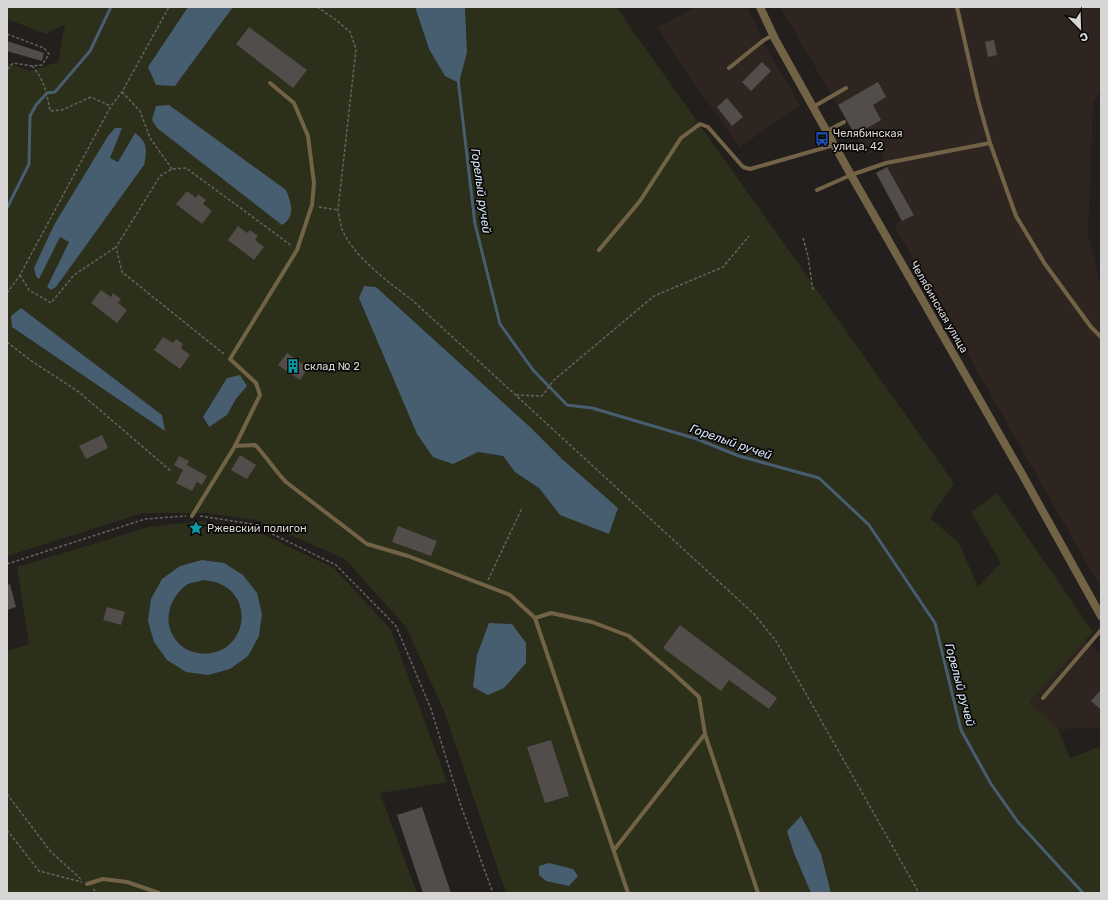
<svg xmlns="http://www.w3.org/2000/svg" width="1108" height="900" font-family="Rubik,sans-serif">
	<style>
		.built { fill: #2f2520 }
		.green { fill: #2c2f1a; fill-rule: evenodd }
		.water { fill: #475e71; fill-rule: evenodd }
		.lines { fill: none; stroke-linecap: round; stroke-linejoin: round }
		.stream { stroke: #475e71; stroke-width: 3 }
		.building { fill: #524d4b }
		.path { stroke: #676361; stroke-width: 1.5; stroke-dasharray: 3 2; stroke-linecap: butt }
		.service { stroke: #726347; stroke-width: 4 }
		.tertiary { stroke: #726347; stroke-width: 8 }
		.labels { text-anchor: middle; dominant-baseline: central; stroke-width: 3.5; stroke-linejoin: round; paint-order: stroke }
		.poi-label { font-size: 11px; fill: #d8d6d4; stroke: #0b0908; text-anchor: start }
		.street-label { font-size: 11px; fill: #d8d6d4; stroke: #0b0908 }
		.water-label { font-size: 12px; font-style: italic; fill: #d5e7f7; stroke: #0b0908 }
	</style>
	<rect width="100%" height="100%" fill="#231f1d"/>
	<!-- built -->
	<path class="built" d="M696,7H747L766,47L800,105L740,147L681,65L658,27Z
		M780,7H1101V89L1093,105L1088,234L1101,288V588L894,225L914,214L887,167L881,151L867,155Z
		M1085,640L1101,655V728L1058,729L1029,702Z"/>
	<!-- green -->
	<path class="green" d="M7,7H188L148,67L175,86L233,7H415L429,50L467,52L465,7H616L954,483L930,518L959,543L978,587L1001,563L971,512L997,493L1093,632L1029,702L1058,729L1070,758L1101,746V893H506L444,711L406,627L345,559L256,520L206,513H143L7,556V63L30,71L58,62L65,24L46,34L7,19ZM135,134L140,137L144,165L56,287L51,290L47,287L69,242L60,237L38,279L49,238L54,225L110,158L118,162ZM364,286L376,287L529,426L562,459L560,515L539,488L515,472L503,456L478,452ZM21,308L165,431L12,327V316ZM227,378L247,386L236,399L227,415L208,427L203,417Z
		M201,521L252,529L334,568L391,630L447,782L380,793L417,893H7V651L29,644L17,567L149,527Z"/>
	<!-- water -->
	<path class="water" d="M188,7H233L175,86L156,85L148,67Z
		M415,7H465L467,52L459,83L445,76L429,49Z
		M169,105L286,190C291,202 296,217 282,225L157,128L152,120L156,106Z
		M115,128H122L110,158L118,162L135,133C148,142 147,151 144,165L56,287L51,290L47,287L69,242L60,237L39,279L36,276L34,268L54,225L108,136Z
		M364,286L376,287L529,426L562,459L618,508L609,534L560,515L539,488L515,472L503,456L478,452L453,464L433,457L417,434L359,298Z
		M21,308L162,415L165,431L12,327L11,316Z
		M240,375L247,386L236,399L227,415L209,427L203,417L227,378Z
		M202,560L224,563L243,575L257,593L262,614L259,636L248,656L230,669L208,675L186,672L167,660L154,642L148,621L151,599L162,579L180,566ZM203,580C208,581 214,581 218,583C259,599 243,660 198,653C187,652 177,644 172,634C163,617 172,594 188,584C193,582 198,582 203,580Z
		M489,623L512,624L526,643V663L504,688L488,695L473,687L477,655Z
		M801,816L821,854L831,893H811L794,853L787,831Z
		M549,863L573,869L578,876L569,886L546,881L539,875V866Z"/>
	<g class="lines">
		<!-- stream -->
		<path class="stream" d="M458,79L475,224L500,324L533,370L567,405L592,408L697,439L739,456L819,478L869,525L935,623L961,730L991,784L1018,822L1083,893
			M7,208L29,164L30,116L36,105L47,93L55,92L90,51L111,7"/>
	</g>
	<!-- building -->
	<path class="building" d="M249,27L307,70L293,88L236,44Z
		M994,40L997,55L988,57L985,42Z
		M7,41L44,53L42,61L7,51Z
		M762,62L771,71L751,91L742,82Z
		M878,82L886,97L873,105L881,120L855,135L838,105Z
		M727,98L743,117L732,126L717,107Z
		M887,167L914,215L902,221L876,173Z
		M187,191L196,198L198,194L206,200L203,204L212,211L202,224L176,204Z
		M238,226L247,233L250,230L258,236L255,240L264,247L254,260L228,240Z
		M101,290L111,297L113,293L121,299L118,303L127,310L117,323L91,303Z
		M163,337L173,343L176,339L183,344L181,348L190,355L180,369L154,350Z
		M287,353L308,368L300,380L278,365Z
		M102,435L108,448L86,459L79,446Z
		M240,455L256,465L247,479L231,470Z
		M179,456L189,461L187,465L207,476L202,485L197,482L192,491L176,483L183,470L174,465Z
		M398,526L437,541L431,556L392,542Z
		M10,584L16,607L7,610V585Z
		M107,607L125,612L121,625L103,620Z
		M680,625L777,698L769,709L729,680L721,691L663,648Z
		M1101,690V710L1091,701Z
		M551,740L569,796L545,803L527,747Z
		M422,807L451,893H423L397,815Z"/>
	<g class="lines">
		<!-- path -->
		<path class="path" d="M317,7L335,19L350,32L356,49L338,210C339,216 340,223 342,229C352,255 389,283 411,299L754,614L776,641L919,893
			M7,34L44,48L49,54L42,65L32,66L13,63L7,70
			M32,66C44,79 47,94 50,111L62,110L91,97L110,106
			M122,92L140,111L150,138L172,169
			M319,207L338,210
			M803,238L808,256L813,291
			M20,275L29,290L51,303L74,275L116,247
			M7,293L20,275L111,106L122,92L169,7
			M7,342L30,360L79,392L172,472
			M224,354L122,272L116,247L160,176L172,169L186,168L292,246
			M516,395L542,396L554,380L654,296L723,267L749,236
			M200,516L252,524L336,565L396,626L431,709L461,806L493,893
			M7,564L145,519L186,516
			M488,580L522,508
			M7,794L51,852L82,880
			M7,830L39,871L82,882
			M93,889L98,893"/>
		<!-- service -->
		<path class="service" d="M957,7L978,100L990,143L1016,216L1045,264L1091,327L1101,337
			M729,68L764,40L773,35
			M813,107L846,88
			M827,131L844,122
			M817,190L851,175L886,163L990,143
			M599,250L640,201L681,138L700,124L708,127L743,167L750,169L834,145
			M235,446L260,395L256,383L230,359L297,250L312,205L314,183L308,136L294,103L270,83
			M192,516L235,446L255,445C267,457 275,471 286,482L367,544L408,556L510,595L535,618L628,893
			M535,618L551,613L592,622L629,636L673,673L699,697L705,734L614,850
			M1043,698L1101,630
			M705,734L758,893
			M87,884L103,879L127,882L159,893"/>
		<!-- tertiary -->
		<path class="tertiary" d="M760,7L775,39L851,175L1022,474L1101,616"/>
	</g>
	<!-- icons -->
	<defs>
		<symbol id="bus-bare" viewBox="-9 -9 18 18"><path d="M-5-6H5V4H4V6H2V4H-2V6H-4V4H-5ZM-3.5-4V0h7V-4ZM-3.5 1.2v1.5H-2V1.2ZM2 1.2v1.5H3.5V1.2Z" fill="#1a4fb4" stroke="#0b0908" stroke-width="2.5" paint-order="stroke"/></symbol>
		<symbol id="building-bare" viewBox="-9 -9 18 18"><path d="M-4-6H4V6H1V3H-1V6H-4ZM-2.5-4.3h1.7v1.8h-1.7ZM.8-4.3h1.7v1.8H.8ZM-2.5-1h1.7V.8h-1.7ZM.8-1h1.7V.8H.8Z" fill="#0f9aa8" stroke="#0b0908" stroke-width="2.5" paint-order="stroke"/></symbol>
		<symbol id="sight-bare" viewBox="-9 -9 18 18"><path d="M0-6L1.8-2.2L6-1.7L2.9 1.2L3.7 5.4L0 3.3L-3.7 5.4L-2.9 1.2L-6-1.7L-1.8-2.2Z" fill="#0f9aa8" stroke="#0b0908" stroke-width="2.5" paint-order="stroke"/></symbol>
	</defs>
	<g fill-rule="evenodd">
		<use href="#bus-bare" x="812" y="129" width="20" height="20"/>
		<use href="#building-bare" x="283" y="356" width="20" height="20"/>
		<use href="#sight-bare" x="186" y="518" width="20" height="20"/>
	</g>
	<g class="labels">
		<!-- poi labels -->
		<g class="poi-label">
			<text x="833" y="133">Челябинская<tspan x="833" dy="13">улица, 42</tspan></text>
			<text x="304" y="366">склад № 2</text>
			<text x="207" y="528">Ржевский полигон</text>
		</g>
		<!-- street labels -->
		<g class="street-label">
			<text transform="translate(939 307) rotate(60)">Челябинская улица</text>
		</g>
		<!-- water labels -->
		<g class="water-label">
			<text transform="translate(481 191) rotate(82)">Горелый ручей</text>
			<text transform="translate(731 442) rotate(19)">Горелый ручей</text>
			<text transform="translate(960 685) rotate(75)">Горелый ручей</text>
		</g>
	</g>
	<!-- border -->
	<rect width="1108" height="900" fill="none" stroke="#d8d6d4" stroke-width="16"/>
	<!-- north arrow -->
	<g transform="translate(1080 28) rotate(157)" stroke="#0b0908" stroke-width="3" paint-order="stroke">
	<path d="M0-3L7 15L0 10L-7 15Z" fill="#d8d6d4"/>
	<text y="-6" font-size="11" font-weight="bold" text-anchor="middle" fill="#d8d6d4">С</text>
	</g>
</svg>
